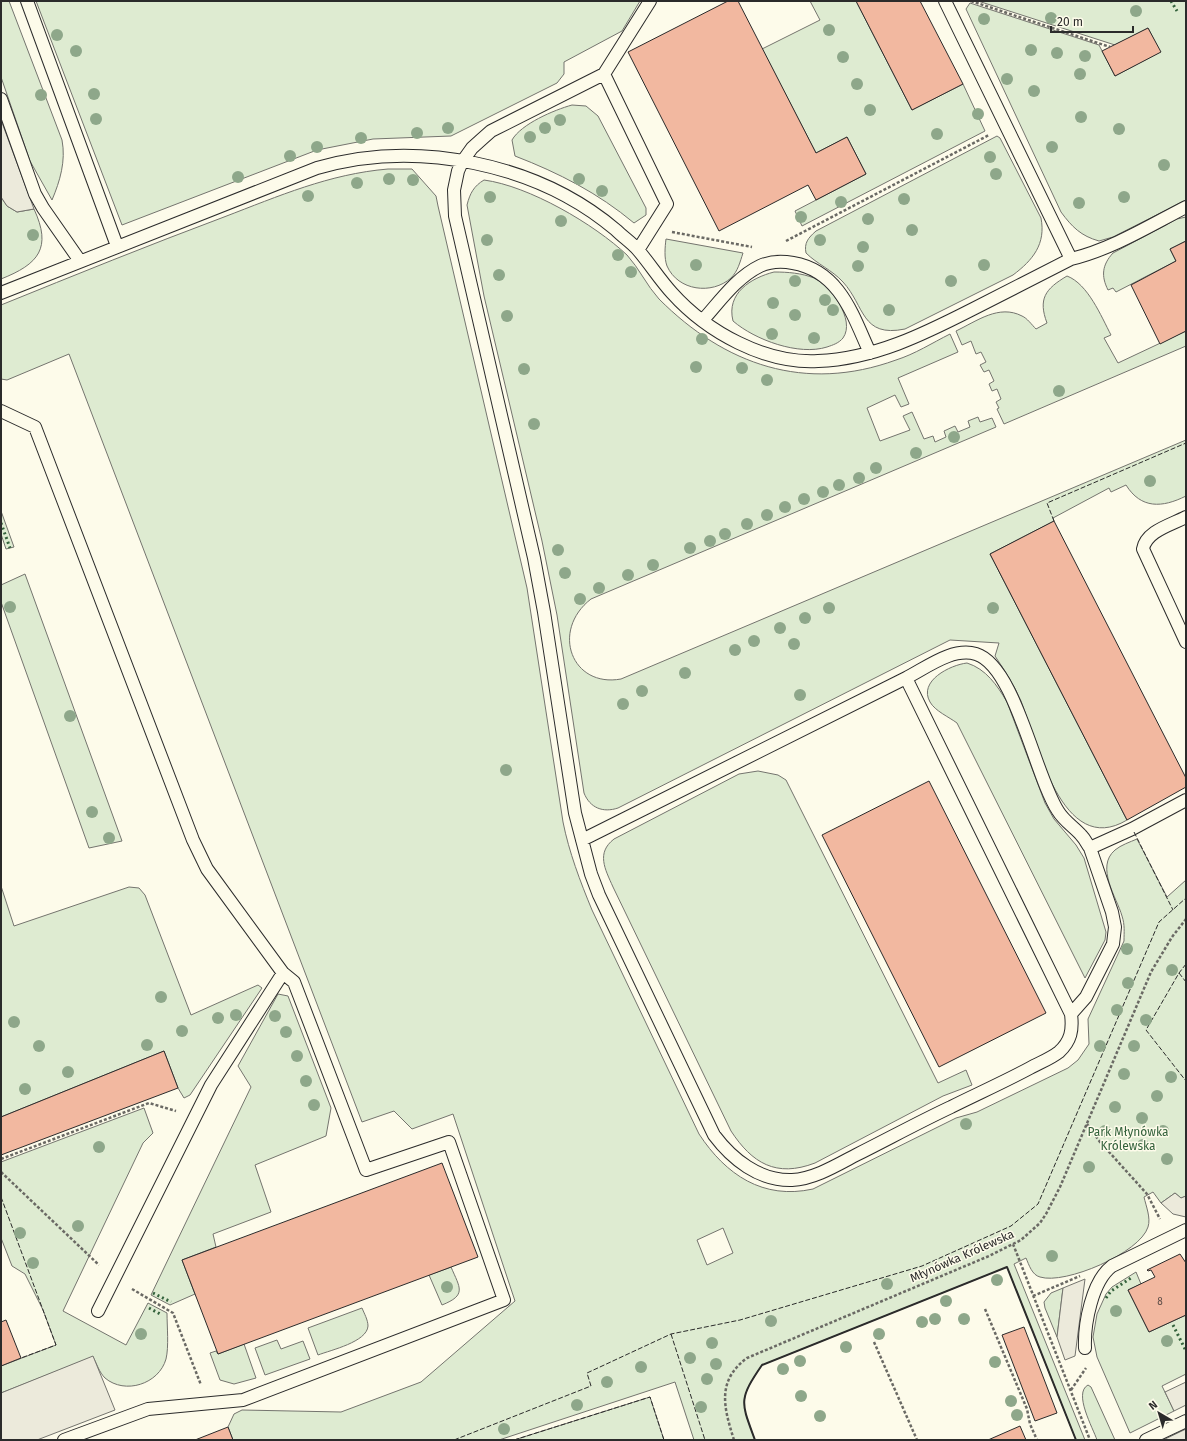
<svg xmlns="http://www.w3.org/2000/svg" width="1187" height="1441" font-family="'Fira Sans',sans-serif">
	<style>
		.green { fill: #deebd1; stroke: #74746e; fill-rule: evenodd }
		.parking { fill: #eceadb; stroke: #74746e }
		.building { fill: #f2b8a0; stroke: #2b2b2b }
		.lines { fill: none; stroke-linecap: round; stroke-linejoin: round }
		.lane-casing { stroke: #2b2b2b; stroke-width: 14 }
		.path { stroke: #6a6964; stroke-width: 2.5; stroke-dasharray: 3 2; stroke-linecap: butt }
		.lane { stroke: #fdfbea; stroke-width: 12 }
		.hedge { stroke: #34623c; stroke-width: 3; stroke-dasharray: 2 3; stroke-linecap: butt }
		.fence { stroke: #2b2b2b; stroke-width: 1; stroke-dasharray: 5 2; stroke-linecap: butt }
		.wall { stroke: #2b2b2b; stroke-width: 2 }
		.tree { fill: #8ea78a }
		.labels { text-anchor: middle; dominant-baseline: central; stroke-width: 3; stroke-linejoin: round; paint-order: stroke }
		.number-label { font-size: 10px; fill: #5d4e48 }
		.park-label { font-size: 12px; fill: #34623c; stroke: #fdfbea }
		.street-label { font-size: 12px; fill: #2b2b2b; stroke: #fdfbea }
	</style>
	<rect width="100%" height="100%" fill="#fdfbea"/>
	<!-- green -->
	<path class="green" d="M1,1H9L62,140C66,161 60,181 52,200L30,161L1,77Z
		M36,1H640L622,31L564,62V74L557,83L451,136L373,139L317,150L122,225Z
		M810,1H856L912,110L963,84L985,131L802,226L795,211L866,174L847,137L816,153L762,49L820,20Z
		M978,1H1186V200L1113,237L1099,241C1081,236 1072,227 1061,212L966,9L970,3L1099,45L1115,76L1160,52L1148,28L1115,45Z
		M572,105L586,106L598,116L646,208V215L634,223C598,193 559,173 515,156L512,140C521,124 554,110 572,105Z
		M997,136L1000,138L1041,218C1046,244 1033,260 1013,275L905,329C861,338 865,306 843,282C832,270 817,264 806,253C804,243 808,238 816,231Z
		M388,169H412L436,196L438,206L527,588L563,822C569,852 580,881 592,910L699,1134C726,1175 763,1200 813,1189L956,1118L977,1112L1068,1068L1078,1060L1089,1044L1088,1019L1124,941C1124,932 1125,925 1122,916C1117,898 1095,867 1115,850C1121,845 1130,842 1137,839L1167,897L1186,880V1196L1181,1198L1175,1193L1161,1203L1153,1192L1144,1197C1146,1206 1151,1218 1148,1227C1140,1253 1065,1285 1040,1277C1032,1275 1029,1265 1026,1258L1014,1264L1085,1440H1076L1007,1267L762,1365C738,1400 741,1402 755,1440H694L675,1382L499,1440H233L228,1427L234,1414L242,1410L341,1412L421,1382L515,1301L453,1114L412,1129L394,1111L362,1122L69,354L7,380L1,379V305C75,275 149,245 224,217C279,196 329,174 388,169ZM723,1228L733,1253L707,1265L697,1240Z
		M484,180C529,186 594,224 627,255C639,268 647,286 659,299C725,365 805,393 896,360C915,354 932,343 950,334L958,352L898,378L909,404L901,407L895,395L867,408L880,441L910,430L903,416L912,412L924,439L933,436L935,442L946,437L944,431L955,426L958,432L970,427L968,421L978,417L980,422L992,418L996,427L591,599C550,631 572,688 621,679L1186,440V496C1162,508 1141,509 1126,485L1111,492L1109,488L1053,518L1054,521L990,554L1127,820C1062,859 1037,742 1021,701C1014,685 1005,671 995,656L999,643L950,640L618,808C603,813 590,808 584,793L557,615L542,541L484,296L467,205C470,193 474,186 484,180Z
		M1,197L7,206L17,212L34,209C52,248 39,264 1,279Z
		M1186,217V241L1170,249L1176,261L1116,292L1113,288L1108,290C1101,276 1102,265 1113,253L1177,219Z
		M666,239L743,253C740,262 738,271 731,278C712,295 678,291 667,266C664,258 665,247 666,239Z
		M774,272C788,272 801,273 814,278C830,285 856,320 843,338C839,343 833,345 827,347C799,356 755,340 733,321C726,293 751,278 774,272Z
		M1067,276C1088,284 1101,316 1111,335L1104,338L1118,363L1186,331V346L1004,424L997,409L999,408L996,402L1001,399L997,389L992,391L989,384L994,381L989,370L984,372L980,365L986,362L981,352L976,354L971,341L962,345L956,331C977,321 999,304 1022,316C1027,318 1032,325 1036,329L1047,323C1038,299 1045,289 1067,276Z
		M1,511L14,547L6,549L1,534Z
		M25,574L122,841L89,848L1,602V585Z
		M967,663C986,669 997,685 1007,702L1045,803L1054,819L1076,845L1084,858L1106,932L1105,940L1085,978L957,723C949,717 935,711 930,702C918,681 950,665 967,663Z
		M758,771L778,775L786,780L938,1083L966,1070L972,1085L943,1096L815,1163C776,1178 752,1163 731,1131L613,887C605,869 596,853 614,839L739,774Z
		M1,886L14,926L129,887L139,888L145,895L191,1015L258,985L262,988L190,1095L184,1098L178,1088L164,1051L1,1117Z
		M278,994L288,996L331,1108L326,1136L255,1165L271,1212L213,1234L216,1247L182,1260L195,1294L170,1305L151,1295L251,1087L238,1066Z
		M144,1108L153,1133L143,1143L63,1311L126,1345L148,1303L167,1313C167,1326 169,1347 166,1359C159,1384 125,1395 105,1378C99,1372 97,1364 93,1357L1,1393V1366L56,1345L43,1310L25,1274L12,1266L1,1238V1162Z
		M451,1267C460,1288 467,1295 442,1305L429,1275Z
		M1136,1272L1141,1284L1128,1290L1149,1332L1186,1315V1374L1162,1386L1174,1411L1130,1433L1097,1357L1093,1337L1097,1314L1106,1294L1112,1287Z
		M1063,1288L1057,1337L1045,1308L1044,1302L1051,1293Z
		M362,1308C364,1313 368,1320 368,1326C367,1342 331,1350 318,1355L308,1328Z
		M277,1340L281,1349L303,1341L310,1359L265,1375L255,1348Z
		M244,1344L256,1378L234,1384L220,1380L210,1353L216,1351L218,1354Z
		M1088,1385L1091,1387L1115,1440H1097C1093,1428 1073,1393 1088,1385Z
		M650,1397L664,1440H514Z"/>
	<!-- parking -->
	<path class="parking" d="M1,120L34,209L17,212L7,206L1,197Z
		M1175,1193L1181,1198L1186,1196V1217L1173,1214L1161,1203Z
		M1085,1279L1075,1356L1065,1360L1057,1337L1063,1288Z
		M93,1356L115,1410L37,1440H1V1393Z
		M1186,1382V1405L1174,1411L1165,1392Z
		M1186,1429V1440H1163Z"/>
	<!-- building -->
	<path class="building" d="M728,1H738L816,153L847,137L866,174L816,200L808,185L719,231L628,52Z
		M856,1H920L963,84L912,110Z
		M1148,28L1161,52L1115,76L1102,51Z
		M1186,241V331L1160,344L1131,285L1176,261L1170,249Z
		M1054,521L1186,778V787L1127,820L990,554Z
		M929,781L1046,1013L939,1067L822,835Z
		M164,1051L178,1088L1,1155V1117Z
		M442,1163L478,1257L218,1354L182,1260Z
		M1180,1254L1186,1263V1315L1149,1332L1128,1290L1155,1277L1151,1270L1148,1271L1147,1270Z
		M6,1320L21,1358L1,1366V1322Z
		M1024,1327L1057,1413L1035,1421L1002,1335Z
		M1020,1426L1026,1440H988Z
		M228,1427L233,1440H195Z"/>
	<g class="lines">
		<defs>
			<path id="lane" d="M27,1L117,246
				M604,74L650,1
				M1,99L35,194L43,208L80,261
				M1071,259C1112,249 1149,226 1186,207
				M1,293L317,168C416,139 537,163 616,230C623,237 632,243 638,250C650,264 660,280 672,293C707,332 765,364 818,361C874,359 924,334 973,309C1006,292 1038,276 1071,259L945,1
				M703,320C720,301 737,277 760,266C771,261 782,261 793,263C840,271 853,316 870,353
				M1,411L35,427L193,840L207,869L283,973L294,982L366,1170L449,1142L504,1300L243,1400L148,1409L64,1440
				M1186,517C1171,525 1146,531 1143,549L1186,642
				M906,678C926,668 952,647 976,654C1015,666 1035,776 1058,811C1064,821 1074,827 1081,835C1085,839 1087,844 1090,848L1132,829L1186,800
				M582,840L906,678L1071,1014C1073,1030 1071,1041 1059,1052C1050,1059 1039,1063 1030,1068C1004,1082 977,1094 951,1107C919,1122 888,1139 856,1155C837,1165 814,1179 792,1180C759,1181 732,1159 714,1135L599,895L591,874L575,813L544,612L534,558L455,216L454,190L458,171L462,162L472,148L482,139L491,131L604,74L667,204L638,250
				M1071,1014L1086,997L1113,944L1115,927L1112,912L1090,848
				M98,1311L211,1085L283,973
				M1085,1348C1084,1324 1092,1281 1112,1266L1186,1230
				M1146,1440L1186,1421"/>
		</defs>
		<!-- lane casing -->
		<use href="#lane" class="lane-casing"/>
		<!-- path -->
		<path class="path" d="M971,1L1110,47
			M672,232L752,247
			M786,241L989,135
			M1087,1124L1100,1142L1147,1194L1160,1219
			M1,1159L149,1103L176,1111
			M1,1172L99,1265
			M1013,1244L1090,1440
			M132,1289L173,1313L201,1385
			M1033,1296L1080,1276
			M985,1309L1027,1409L1030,1424L1037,1440
			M874,1342L917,1440
			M1071,1390L1086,1368
			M734,1440C724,1408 716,1381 747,1358L989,1256L1021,1240L1040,1223L1046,1214L1060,1187L1151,972L1172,937L1186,919"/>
		<!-- lane -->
		<use href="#lane" class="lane"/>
		<!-- hedge -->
		<path class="hedge" d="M1171,1L1177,11
			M1,523L10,548
			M153,1293L171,1302
			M1106,1298L1111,1291L1131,1278
			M149,1308L162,1315
			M1173,1325L1186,1351"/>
		<!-- fence -->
		<path class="fence" d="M1054,521L1047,503L1186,443
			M1134,832L1173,910
			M1186,964L1179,973L1146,1030L1186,1081
			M1179,973L1186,982
			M1,1197L56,1345L21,1358
			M671,1334L705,1440
			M454,1440L591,1386L587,1373L671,1334L740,1320L922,1266L1011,1226L1038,1204L1159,922L1186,898
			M514,1440L650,1397L664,1440"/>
		<!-- wall -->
		<path class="wall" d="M755,1440C741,1402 738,1400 762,1365L1007,1267L1076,1440"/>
	</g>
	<!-- trees -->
	<g class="tree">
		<circle cx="1136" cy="11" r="6"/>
		<circle cx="1051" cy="18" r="6"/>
		<circle cx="984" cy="19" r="6"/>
		<circle cx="829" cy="30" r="6"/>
		<circle cx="57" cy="35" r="6"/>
		<circle cx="1031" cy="50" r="6"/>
		<circle cx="76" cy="51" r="6"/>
		<circle cx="1057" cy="53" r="6"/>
		<circle cx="1085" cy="56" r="6"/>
		<circle cx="843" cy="57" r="6"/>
		<circle cx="1080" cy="74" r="6"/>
		<circle cx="1007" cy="79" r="6"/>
		<circle cx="857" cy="84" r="6"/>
		<circle cx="1034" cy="91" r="6"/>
		<circle cx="94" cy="94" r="6"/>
		<circle cx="41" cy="95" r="6"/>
		<circle cx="870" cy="110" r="6"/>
		<circle cx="978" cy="114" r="6"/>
		<circle cx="1081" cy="117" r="6"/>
		<circle cx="96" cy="119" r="6"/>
		<circle cx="560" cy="120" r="6"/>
		<circle cx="448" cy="128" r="6"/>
		<circle cx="545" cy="128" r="6"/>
		<circle cx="1119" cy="129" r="6"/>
		<circle cx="417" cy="133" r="6"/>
		<circle cx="937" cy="134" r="6"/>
		<circle cx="530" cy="137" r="6"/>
		<circle cx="361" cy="138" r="6"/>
		<circle cx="317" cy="147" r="6"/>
		<circle cx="1052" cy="147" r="6"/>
		<circle cx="290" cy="156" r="6"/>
		<circle cx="990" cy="157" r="6"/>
		<circle cx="1164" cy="165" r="6"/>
		<circle cx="996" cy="174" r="6"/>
		<circle cx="238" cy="177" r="6"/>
		<circle cx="389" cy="179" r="6"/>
		<circle cx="579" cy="179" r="6"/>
		<circle cx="413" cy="180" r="6"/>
		<circle cx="357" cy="183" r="6"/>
		<circle cx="602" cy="191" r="6"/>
		<circle cx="308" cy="196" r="6"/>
		<circle cx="490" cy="197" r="6"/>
		<circle cx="1124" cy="197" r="6"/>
		<circle cx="904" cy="199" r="6"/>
		<circle cx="841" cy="202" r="6"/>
		<circle cx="1079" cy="203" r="6"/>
		<circle cx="801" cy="217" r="6"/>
		<circle cx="868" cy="219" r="6"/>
		<circle cx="561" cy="221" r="6"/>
		<circle cx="912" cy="230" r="6"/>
		<circle cx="33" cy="235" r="6"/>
		<circle cx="487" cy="240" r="6"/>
		<circle cx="820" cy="240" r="6"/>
		<circle cx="863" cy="247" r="6"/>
		<circle cx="618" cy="255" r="6"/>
		<circle cx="696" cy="265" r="6"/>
		<circle cx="984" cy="265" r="6"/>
		<circle cx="858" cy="266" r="6"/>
		<circle cx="631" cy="272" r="6"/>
		<circle cx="499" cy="275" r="6"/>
		<circle cx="795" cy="281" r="6"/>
		<circle cx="951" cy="281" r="6"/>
		<circle cx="825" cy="300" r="6"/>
		<circle cx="773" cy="303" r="6"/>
		<circle cx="833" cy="310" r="6"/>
		<circle cx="889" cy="310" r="6"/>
		<circle cx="795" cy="315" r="6"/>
		<circle cx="507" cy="316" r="6"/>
		<circle cx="772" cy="334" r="6"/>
		<circle cx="814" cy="338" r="6"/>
		<circle cx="702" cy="339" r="6"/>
		<circle cx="696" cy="367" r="6"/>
		<circle cx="742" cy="368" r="6"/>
		<circle cx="524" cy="369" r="6"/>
		<circle cx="767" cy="380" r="6"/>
		<circle cx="1059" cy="391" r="6"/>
		<circle cx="534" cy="424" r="6"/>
		<circle cx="954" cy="437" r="6"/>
		<circle cx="916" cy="453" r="6"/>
		<circle cx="876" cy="468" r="6"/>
		<circle cx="859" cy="478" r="6"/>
		<circle cx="1150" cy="481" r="6"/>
		<circle cx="839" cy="485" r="6"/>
		<circle cx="823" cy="492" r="6"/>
		<circle cx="804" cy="499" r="6"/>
		<circle cx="785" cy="507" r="6"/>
		<circle cx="767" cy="515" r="6"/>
		<circle cx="747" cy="524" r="6"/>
		<circle cx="725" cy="534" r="6"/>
		<circle cx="710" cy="541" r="6"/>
		<circle cx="690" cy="548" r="6"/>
		<circle cx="558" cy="550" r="6"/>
		<circle cx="653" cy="565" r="6"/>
		<circle cx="565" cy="573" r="6"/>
		<circle cx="628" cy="575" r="6"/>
		<circle cx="599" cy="588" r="6"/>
		<circle cx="580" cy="599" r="6"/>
		<circle cx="10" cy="607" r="6"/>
		<circle cx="829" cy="608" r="6"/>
		<circle cx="993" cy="608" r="6"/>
		<circle cx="805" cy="618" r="6"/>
		<circle cx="780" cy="628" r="6"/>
		<circle cx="754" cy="641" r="6"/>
		<circle cx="794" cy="644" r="6"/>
		<circle cx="735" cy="650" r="6"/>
		<circle cx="685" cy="673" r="6"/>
		<circle cx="642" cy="691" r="6"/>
		<circle cx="800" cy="695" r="6"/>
		<circle cx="623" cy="704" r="6"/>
		<circle cx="70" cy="716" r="6"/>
		<circle cx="506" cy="770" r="6"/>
		<circle cx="92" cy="812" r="6"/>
		<circle cx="109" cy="838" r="6"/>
		<circle cx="1127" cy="949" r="6"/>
		<circle cx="1172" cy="970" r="6"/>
		<circle cx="1128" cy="983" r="6"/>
		<circle cx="161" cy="997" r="6"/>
		<circle cx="1117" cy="1010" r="6"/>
		<circle cx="236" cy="1015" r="6"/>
		<circle cx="275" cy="1016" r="6"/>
		<circle cx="218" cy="1018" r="6"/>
		<circle cx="1146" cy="1020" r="6"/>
		<circle cx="14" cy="1022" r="6"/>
		<circle cx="182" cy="1031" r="6"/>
		<circle cx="286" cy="1032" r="6"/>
		<circle cx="147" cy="1045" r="6"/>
		<circle cx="39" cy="1046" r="6"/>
		<circle cx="1100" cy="1046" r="6"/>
		<circle cx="1134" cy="1046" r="6"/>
		<circle cx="297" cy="1056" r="6"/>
		<circle cx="68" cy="1072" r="6"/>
		<circle cx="1124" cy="1074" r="6"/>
		<circle cx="1171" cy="1077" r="6"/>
		<circle cx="306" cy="1081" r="6"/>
		<circle cx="25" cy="1089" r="6"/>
		<circle cx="1157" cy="1096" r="6"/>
		<circle cx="314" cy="1105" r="6"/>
		<circle cx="1115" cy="1107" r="6"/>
		<circle cx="1142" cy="1118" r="6"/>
		<circle cx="966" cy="1124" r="6"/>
		<circle cx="1105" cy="1131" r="6"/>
		<circle cx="1163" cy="1131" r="6"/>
		<circle cx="1143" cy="1145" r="6"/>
		<circle cx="99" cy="1147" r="6"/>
		<circle cx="1167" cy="1159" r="6"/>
		<circle cx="1089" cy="1167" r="6"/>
		<circle cx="78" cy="1226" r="6"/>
		<circle cx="20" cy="1233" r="6"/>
		<circle cx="1052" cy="1256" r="6"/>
		<circle cx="33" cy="1263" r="6"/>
		<circle cx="997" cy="1280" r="6"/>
		<circle cx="887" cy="1284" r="6"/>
		<circle cx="447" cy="1287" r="6"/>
		<circle cx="946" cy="1301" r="6"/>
		<circle cx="1116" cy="1311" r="6"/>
		<circle cx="935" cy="1319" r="6"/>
		<circle cx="964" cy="1319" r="6"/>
		<circle cx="771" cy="1321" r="6"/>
		<circle cx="922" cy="1322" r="6"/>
		<circle cx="141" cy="1334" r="6"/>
		<circle cx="879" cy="1334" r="6"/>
		<circle cx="1167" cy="1341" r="6"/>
		<circle cx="712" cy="1343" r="6"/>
		<circle cx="846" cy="1347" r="6"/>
		<circle cx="690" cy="1358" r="6"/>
		<circle cx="800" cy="1361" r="6"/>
		<circle cx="995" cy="1362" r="6"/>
		<circle cx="716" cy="1364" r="6"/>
		<circle cx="641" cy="1367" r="6"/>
		<circle cx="783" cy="1369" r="6"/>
		<circle cx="707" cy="1379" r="6"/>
		<circle cx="607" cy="1382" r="6"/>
		<circle cx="801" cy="1396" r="6"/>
		<circle cx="1011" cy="1401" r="6"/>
		<circle cx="577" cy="1405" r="6"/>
		<circle cx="701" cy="1407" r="6"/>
		<circle cx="1017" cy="1415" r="6"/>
		<circle cx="820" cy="1416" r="6"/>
		<circle cx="504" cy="1429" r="6"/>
	</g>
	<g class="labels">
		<!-- number labels -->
		<g class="number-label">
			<text x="1160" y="1302">8</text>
		</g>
		<!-- park labels -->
		<g class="park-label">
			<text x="1128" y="1132">Park Młynówka<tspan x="1128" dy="14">Królewska</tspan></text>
		</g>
		<!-- street labels -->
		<g class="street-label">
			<text transform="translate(962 1256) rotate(-24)">Młynówka Królewska</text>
		</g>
	</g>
	<!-- border -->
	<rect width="1187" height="1441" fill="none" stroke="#2b2b2b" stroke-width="4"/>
	<!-- north arrow -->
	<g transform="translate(1159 1413) rotate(322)" stroke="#fdfbea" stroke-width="3" paint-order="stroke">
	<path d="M0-3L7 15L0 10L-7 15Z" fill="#2b2b2b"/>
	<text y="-6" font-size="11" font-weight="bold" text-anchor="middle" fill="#2b2b2b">N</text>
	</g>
	<!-- scale -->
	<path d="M1051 26v6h82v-6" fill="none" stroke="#2b2b2b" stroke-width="2"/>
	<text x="1057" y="26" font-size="12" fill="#2b2b2b" stroke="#fdfbea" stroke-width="3" paint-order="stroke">20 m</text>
</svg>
